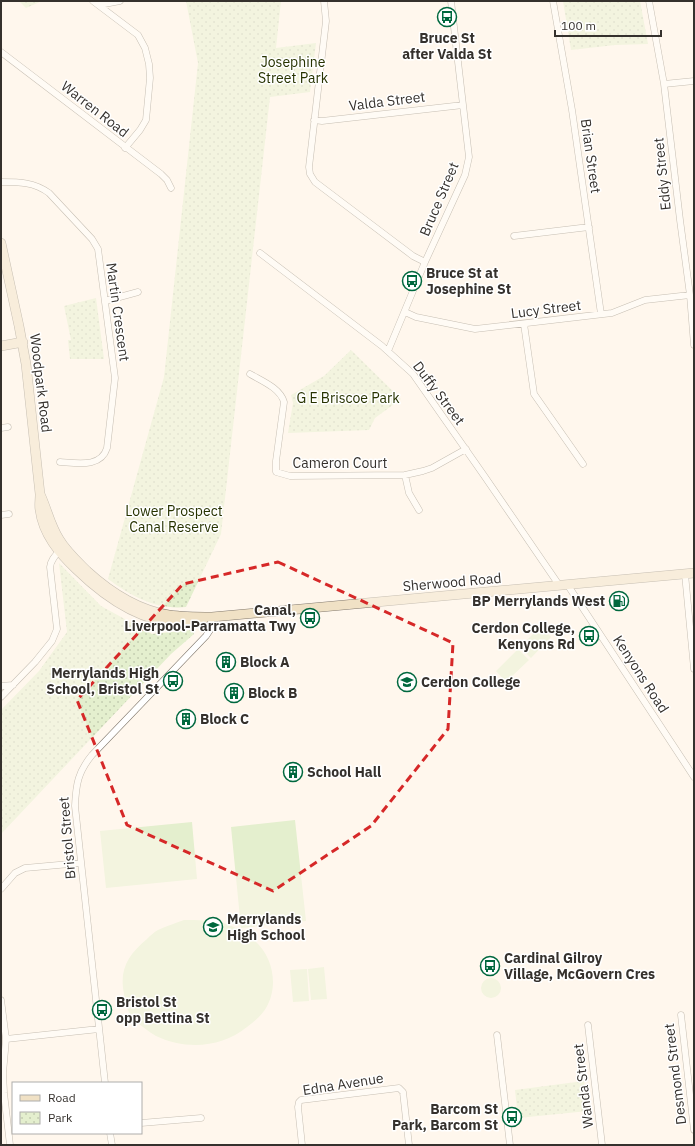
<svg xmlns="http://www.w3.org/2000/svg" width="695" height="1146" font-family="'IBM Plex Sans',sans-serif">
	<style>
		.park { fill: url(#park-dots) }
		.garden { fill: #e4efce }
		.lines { fill: none; stroke-linecap: round; stroke-linejoin: round }
		.minor-casing { stroke: #82796e; stroke-width: 7 }
		.secondary-casing { stroke: #82796e; stroke-width: 10 }
		.minor { stroke: #fff; stroke-width: 6 }
		.secondary { stroke: #f0e1c5; stroke-width: 9 }
		.marked { fill: none; stroke: #d62828; stroke-width: 3; stroke-dasharray: 8 5; stroke-linejoin: round }
		.labels { text-anchor: middle; dominant-baseline: central; stroke-width: 3; stroke-linejoin: round; paint-order: stroke }
		.poi-label { font-size: 14px; font-weight: bold; fill: #35312d; stroke: #fff; text-anchor: start }
		.park-label { font-size: 14px; fill: #273300; stroke: #fff }
		.street-label { font-size: 14px; fill: #35312d; stroke: #fff }
	</style>
	<defs>
		<pattern id="park-dots" width="8" height="8" patternUnits="userSpaceOnUse"><rect width="8" height="8" fill="#e4efce"/><path d="M2 2h.1M6 6h.1" fill="none" stroke="#c4cdb1" stroke-width="1.8" stroke-linecap="round"/></pattern>
	</defs>
	<rect width="100%" height="100%" fill="#fff7ed"/>
	<!-- park -->
	<path class="park" d="M19,1H42L26,8Z
		M186,1H281L276,48L316,43L310,92L270,97L221,534L186,607C156,610 131,596 108,579L164,377L198,63Z
		M563,1H640L648,44L615,45L571,50Z
		M96,298L104,359H70L68,340H71L64,306Z
		M351,350L401,399L375,418L369,430L288,433L293,403L291,395L324,376Z
		M59,563L101,606L152,634L192,630L194,634L171,654L1,834V710L39,671L67,632Z
		M584,1081L588,1111L518,1118L515,1090Z"/>
	<!-- garden -->
	<path class="garden" d="M541,626L551,637L531,658L520,647Z
		M518,649L529,660L506,682L496,671Z
		M295,820L306,921L241,928L231,827Z
		M192,822L197,879L106,888L100,831Z
		M184,920C197,920 211,920 223,923C234,926 247,933 255,941C273,957 279,986 266,1008C262,1015 254,1022 247,1027C221,1048 186,1050 156,1036C149,1032 142,1026 136,1022C129,1016 125,1003 124,994C119,969 128,955 147,939C150,936 154,932 158,930C166,926 176,923 184,920Z
		M324,967L327,999L311,1000L308,969Z
		M307,969L309,1001L293,1002L290,970Z
		M481 988a10 10 0 1 1 20 0a10 10 0 1 1-20 0Z"/>
	<g class="lines">
		<defs>
			<path id="minor" d="M93,1L138,35L145,48L149,64L150,78L146,120L140,130L125,148
				M324,1L326,21L309,167L310,174L315,182L413,256L425,262
				M553,1L572,110L601,314
				M649,1L664,84L680,220L690,295L694,345
				M99,5L120,1
				M1,52L161,174L167,180L171,188
				M664,84L694,81
				M314,120L322,121L463,105
				M1,182C19,182 34,182 49,193L92,239L98,249L115,378L107,448C101,468 77,463 60,462
				M514,236L589,227
				M260,253L382,346L413,374L485,477L559,585
				M105,301L138,292
				M405,312L416,317L475,329L612,313L645,300L690,295
				M524,324L534,394L583,464
				M388,351L425,262L465,175L469,157L451,1
				M250,374C262,381 280,388 284,402L276,461V472L290,476L405,475L423,471L432,468L466,449
				M1,428L8,427
				M405,475L409,493L419,510
				M1,515L9,514
				M685,574L694,669
				M567,584L694,777
				M1,686L13,685
				M1,697L35,662L52,641L57,629L50,567C51,559 56,555 61,549
				M1,889L15,873L25,868L81,863
				M1,1000L6,1039L3,1073L4,1093L10,1145
				M681,1015L694,1130
				M588,1025L602,1145
				M497,1035L510,1145
				M6,1039L99,1029
				M105,1083L75,806C76,784 78,772 92,755L206,636L210,630L212,617
				M141,1123L201,1118
				M110,1133L112,1145
				M302,1145L298,1107L299,1102L301,1100L399,1088L403,1092L409,1145"/>
			<path id="secondary" d="M1,243L19,326L26,364L40,494C47,509 50,525 59,539C66,551 77,561 87,571C110,592 138,610 169,615C183,617 198,617 212,617L694,573
				M1,346L23,342
				M40,495C40,500 39,506 40,510C43,534 59,553 76,569C109,601 155,632 203,620"/>
		</defs>
		<!-- minor casing -->
		<use href="#minor" class="minor-casing"/>
		<!-- secondary casing -->
		<use href="#secondary" class="secondary-casing"/>
		<!-- minor -->
		<use href="#minor" class="minor"/>
		<!-- secondary -->
		<use href="#secondary" class="secondary"/>
	</g>
	<!-- marked area -->
	<path d="M0 0H695V1146H0ZM278,562L453,643L448,729L371,826L273,891L127,825L77,700L183,584Z" fill="#fff7ed" fill-opacity=".55" fill-rule="evenodd"/>
	<path class="marked" d="M278,562L453,643L448,729L371,826L273,891L127,825L77,700L183,584Z"/>
	<!-- icons -->
	<defs>
		<symbol id="bus-ring" viewBox="-11 -11 22 22"><circle r="9.5" fill="#fff" stroke="#00683e" stroke-width="1.5"/><path d="M-5-6H5V4H4V6H2V4H-2V6H-4V4H-5ZM-3.5-4V0h7V-4ZM-3.5 1.2v1.5H-2V1.2ZM2 1.2v1.5H3.5V1.2Z" fill="#00683e"/></symbol>
		<symbol id="fuel-ring" viewBox="-11 -11 22 22"><circle r="9.5" fill="#fff" stroke="#00683e" stroke-width="1.5"/><path d="M-5.5-6h7V0h2V4h1.3V-2.5L3-4.5l.8-.8L6-3V5H2.5V1h-1V6h-7ZM-4.2-4.7v3.2H.2V-4.7Z" fill="#00683e"/></symbol>
		<symbol id="building-ring" viewBox="-11 -11 22 22"><circle r="9.5" fill="#fff" stroke="#00683e" stroke-width="1.5"/><path d="M-4-6H4V6H1V3H-1V6H-4ZM-2.5-4.3h1.7v1.8h-1.7ZM.8-4.3h1.7v1.8H.8ZM-2.5-1h1.7V.8h-1.7ZM.8-1h1.7V.8H.8Z" fill="#00683e"/></symbol>
		<symbol id="school-ring" viewBox="-11 -11 22 22"><circle r="9.5" fill="#fff" stroke="#00683e" stroke-width="1.5"/><path d="M0-5L7-2L0 1L-7-2ZM-4 1L0 2.5L4 1V4Q0 6-4 4Z" fill="#00683e"/></symbol>
	</defs>
	<g fill-rule="evenodd">
		<use href="#bus-ring" x="436" y="6" width="22" height="22"/>
		<use href="#bus-ring" x="401" y="270" width="22" height="22"/>
		<use href="#fuel-ring" x="608" y="590" width="22" height="22"/>
		<use href="#bus-ring" x="299" y="607" width="22" height="22"/>
		<use href="#bus-ring" x="578" y="625" width="22" height="22"/>
		<use href="#building-ring" x="215" y="651" width="22" height="22"/>
		<use href="#bus-ring" x="162" y="670" width="22" height="22"/>
		<use href="#school-ring" x="396" y="671" width="22" height="22"/>
		<use href="#building-ring" x="223" y="682" width="22" height="22"/>
		<use href="#building-ring" x="175" y="708" width="22" height="22"/>
		<use href="#building-ring" x="282" y="761" width="22" height="22"/>
		<use href="#school-ring" x="202" y="916" width="22" height="22"/>
		<use href="#bus-ring" x="479" y="955" width="22" height="22"/>
		<use href="#bus-ring" x="91" y="999" width="22" height="22"/>
		<use href="#bus-ring" x="501" y="1106" width="22" height="22"/>
	</g>
	<g class="labels">
		<!-- poi labels -->
		<g class="poi-label">
			<text x="447" y="38" text-anchor="middle">Bruce St<tspan x="447" dy="16">after Valda St</tspan></text>
			<text x="426" y="273">Bruce St at<tspan x="426" dy="16">Josephine St</tspan></text>
			<text x="605" y="601" text-anchor="end">BP Merrylands West</text>
			<text x="296" y="610" text-anchor="end">Canal,<tspan x="296" dy="16">Liverpool-Parramatta Twy</tspan></text>
			<text x="575" y="628" text-anchor="end">Cerdon College,<tspan x="575" dy="16">Kenyons Rd</tspan></text>
			<text x="240" y="662">Block A</text>
			<text x="159" y="673" text-anchor="end">Merrylands High<tspan x="159" dy="16">School, Bristol St</tspan></text>
			<text x="421" y="682">Cerdon College</text>
			<text x="248" y="693">Block B</text>
			<text x="200" y="719">Block C</text>
			<text x="307" y="772">School Hall</text>
			<text x="227" y="919">Merrylands<tspan x="227" dy="16">High School</tspan></text>
			<text x="504" y="958">Cardinal Gilroy<tspan x="504" dy="16">Village, McGovern Cres</tspan></text>
			<text x="116" y="1002">Bristol St<tspan x="116" dy="16">opp Bettina St</tspan></text>
			<text x="498" y="1109" text-anchor="end">Barcom St<tspan x="498" dy="16">Park, Barcom St</tspan></text>
		</g>
		<!-- park labels -->
		<g class="park-label">
			<text x="293" y="62">Josephine<tspan x="293" dy="16">Street Park</tspan></text>
			<text x="348" y="398">G E Briscoe Park</text>
			<text x="174" y="511">Lower Prospect<tspan x="174" dy="16">Canal Reserve</tspan></text>
		</g>
		<!-- street labels -->
		<g class="street-label">
			<text transform="translate(387 101) rotate(-7)">Valda Street</text>
			<text transform="translate(95 109) rotate(38)">Warren Road</text>
			<text transform="translate(591 156) rotate(82)">Brian Street</text>
			<text transform="translate(662 174) rotate(-96)">Eddy Street</text>
			<text transform="translate(439 199) rotate(-67)">Bruce Street</text>
			<text transform="translate(546 309) rotate(-7)">Lucy Street</text>
			<text transform="translate(118 312) rotate(82)">Martin Crescent</text>
			<text transform="translate(41 383) rotate(83)">Woodpark Road</text>
			<text transform="translate(439 393) rotate(53)">Duffy Street</text>
			<text x="340" y="463">Cameron Court</text>
			<text transform="translate(452 582) rotate(-5)">Sherwood Road</text>
			<text transform="translate(641 674) rotate(57)">Kenyons Road</text>
			<text transform="translate(67 838) rotate(-95)">Bristol Street</text>
			<text transform="translate(675 1074) rotate(-97)">Desmond Street</text>
			<text transform="translate(343 1084) rotate(-9)">Edna Avenue</text>
			<text transform="translate(583 1086) rotate(-97)">Wanda Street</text>
		</g>
	</g>
	<!-- border -->
	<rect width="695" height="1146" fill="none" stroke="#35312d" stroke-width="4"/>
	<!-- legend -->
	<rect x="12" y="1082" width="130" height="52" fill="#ffffff" stroke="#aeadab"/>
	<rect x="20" y="1095" width="20" height="6" fill="#f0e1c5" stroke="#aeadab"/>
	<text x="48" y="1102" font-size="12" fill="#35312d">Road</text>
	<rect x="20" y="1112" width="20" height="12" fill="url(#park-dots)" stroke="#aeadab"/>
	<text x="48" y="1122" font-size="12" fill="#35312d">Park</text>
	<!-- scale -->
	<path d="M555 30v6h106v-6" fill="none" stroke="#35312d" stroke-width="2"/>
	<text x="561" y="30" font-size="12" fill="#35312d" stroke="#ffffff" stroke-width="3" paint-order="stroke">100 m</text>
</svg>
